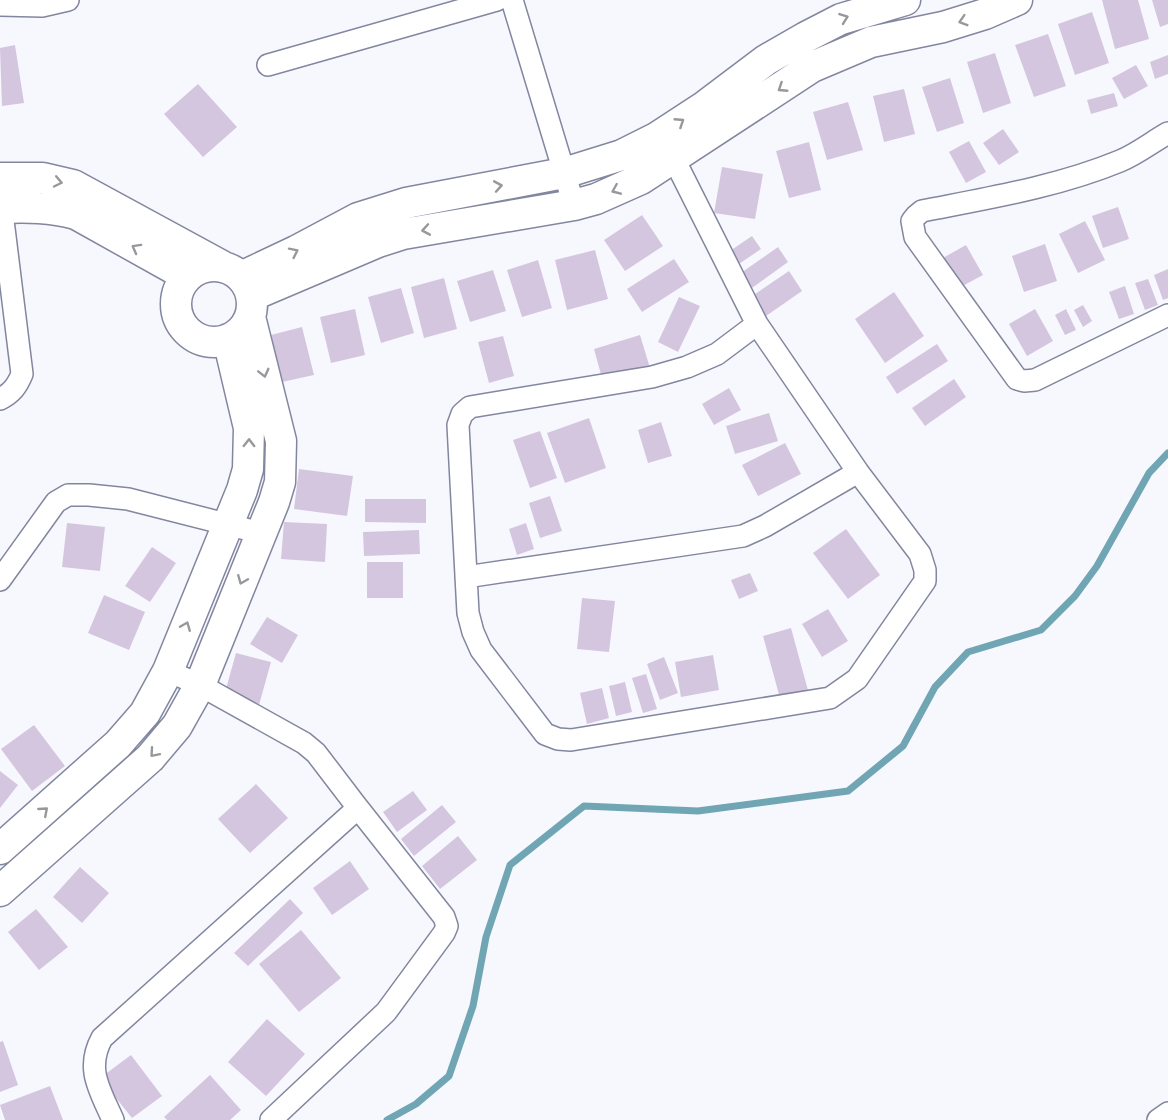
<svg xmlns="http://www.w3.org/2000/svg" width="1168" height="1120" font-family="Quicksand,sans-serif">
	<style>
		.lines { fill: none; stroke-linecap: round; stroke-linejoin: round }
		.stream { stroke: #70a6b4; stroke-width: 7 }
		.building { fill: #d5c6df }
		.street-casing { stroke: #82869f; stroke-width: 24 }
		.secondary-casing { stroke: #82869f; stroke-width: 33 }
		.street { stroke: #fff; stroke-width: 21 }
		.secondary { stroke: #fff; stroke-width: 30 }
		.oneway { stroke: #96989c }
	</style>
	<rect width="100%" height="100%" fill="#f7f8fe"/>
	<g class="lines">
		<!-- stream -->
		<path class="stream" d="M387,1120L416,1104L449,1076L473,1006L486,937L510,865L584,806L698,811L848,791L903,746L935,687L968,652L1041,630L1075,596L1097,566L1149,473L1168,453"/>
	</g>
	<!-- building -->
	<path class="building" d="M1102,0H1138L1149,39L1115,49Z
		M1152,0H1168V24L1160,27Z
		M1092,12L1109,63L1075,75L1058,24Z
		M1048,34L1066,86L1034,97L1015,45Z
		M15,45L24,103L2,106L0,48Z
		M995,53L1011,103L983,113L967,62Z
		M1168,55V74L1155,79L1150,62Z
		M1136,65L1148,86L1124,99L1112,78Z
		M950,78L964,123L937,132L922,87Z
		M198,84L237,127L203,157L164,114Z
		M904,89L915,134L884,142L873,96Z
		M1114,93L1118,106L1091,114L1087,100Z
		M848,102L863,150L827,160L813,112Z
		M1003,129L1019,152L999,165L983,143Z
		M969,141L986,172L966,183L949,152Z
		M809,142L821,190L789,198L776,151Z
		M722,167L763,174L755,219L714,213Z
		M1118,207L1129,239L1103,248L1092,216Z
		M642,215L663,246L625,271L604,240Z
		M1085,221L1105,260L1078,273L1059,234Z
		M752,236L761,249L736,266L727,253Z
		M1045,244L1057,281L1024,292L1012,256Z
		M966,245L983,275L957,289L941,259Z
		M778,247L788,262L752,288L741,273Z
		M595,250L608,299L567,310L555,260Z
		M674,259L689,282L642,312L627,289Z
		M538,260L552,308L522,317L507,270Z
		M1168,269V298L1163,300L1154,275Z
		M493,270L506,311L470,322L457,281Z
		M789,271L802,291L766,316L752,296Z
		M444,278L457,329L424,338L411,287Z
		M1148,279L1158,305L1145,310L1135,283Z
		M1125,286L1134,314L1119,319L1109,292Z
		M401,288L414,333L381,343L368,297Z
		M894,292L924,336L885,363L855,319Z
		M679,297L700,306L678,352L658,342Z
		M1083,305L1092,321L1083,327L1074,310Z
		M355,309L365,355L331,363L320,317Z
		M1035,309L1053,341L1027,356L1009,324Z
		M1066,309L1076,330L1065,335L1055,315Z
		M302,327L314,375L282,382L271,335Z
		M640,335L650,368L603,382L594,349Z
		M503,336L514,376L489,383L478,342Z
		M937,344L948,361L897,394L886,377Z
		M954,379L966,397L925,426L912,408Z
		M729,388L741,410L714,425L702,404Z
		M769,413L778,441L735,454L726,426Z
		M589,418L606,468L565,483L547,433Z
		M661,422L672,456L648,463L638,430Z
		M540,431L557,478L530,488L513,440Z
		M785,443L801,474L758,496L742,465Z
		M299,469L353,476L347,516L294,509Z
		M550,496L562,531L540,538L529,503Z
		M365,499H426V523L365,522Z
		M284,522L327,524L325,562L281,559Z
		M67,523L105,527L100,571L62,567Z
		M526,523L534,549L517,555L509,529Z
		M846,529L880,575L848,599L813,553Z
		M419,530L420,554L364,556L363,532Z
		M152,547L176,563L150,602L125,586Z
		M367,562H403V598H367Z
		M750,573L758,591L739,599L731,580Z
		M104,595L145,612L129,650L88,633Z
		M582,598L615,601L609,652L577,649Z
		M828,609L848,641L822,657L802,624Z
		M267,617L298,635L282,663L250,644Z
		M791,628L809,694L781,702L763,636Z
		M236,653L271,662L259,705L224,696Z
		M713,655L719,690L681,697L675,662Z
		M664,657L678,693L660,700L647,664Z
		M646,674L657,709L643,713L632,678Z
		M625,682L632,712L616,716L609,686Z
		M602,688L609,718L587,724L580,693Z
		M34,725L65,766L32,791L1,749Z
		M0,771L18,785L0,808Z
		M256,784L288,818L250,853L218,819Z
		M413,791L427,810L397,832L383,812Z
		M442,805L456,822L414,856L401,839Z
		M458,836L477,860L440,889L422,866Z
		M350,861L369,889L332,915L313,888Z
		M80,867L109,893L82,923L53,897Z
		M290,899L303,913L248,966L234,953Z
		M36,909L68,947L39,970L8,932Z
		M301,930L341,978L299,1012L259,964Z
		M267,1019L305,1054L266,1096L228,1062Z
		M3,1041L18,1085L0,1092V1042Z
		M131,1055L162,1096L132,1118L100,1078Z
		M210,1075L241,1110L230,1120H167L164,1117Z
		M50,1086L63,1120H5L0,1105Z"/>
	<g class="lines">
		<defs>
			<path id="street" d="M512,0L574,205
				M0,5L42,6L68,0
				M268,65L497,0
				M1168,133C1152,142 1137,154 1120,161C1057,187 988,198 922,211L916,216L912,221L915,237L1017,379L1024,381L1035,380L1168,315
				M674,159L757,324L858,472L920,554L925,570V581L857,679L830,698L571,740L558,739L545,734L481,650L473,632L468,613L458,425L462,414L470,407L652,377L687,367L717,354L757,324
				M0,399C12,393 17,386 22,374L0,196
				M466,577L743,536L765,526L858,472
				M0,580L56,502L68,495H89L128,499L261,533
				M168,671L200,685L304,743L316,753L358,808
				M113,1120C100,1090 85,1069 102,1038L358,808L444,917L447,926L444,933L386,1012L271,1120
				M1158,1120L1168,1113"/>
			<path id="secondary" d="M0,178H43L73,185L222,266
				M0,208C27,207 51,207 76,214L187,276
				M176 304a38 38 0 1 1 76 0a38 38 0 1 1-76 0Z
				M241,277L296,251L358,218L406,203L564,173L622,155L656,138L705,106L766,60L806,37L841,19L905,0
				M251,296L378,242L403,234L574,205L596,199L641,179L812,67L871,42L943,27L985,14L1017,0
				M0,849L118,744L145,713L168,671L242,490L248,469L249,428L228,339
				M0,891L150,758L177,726L200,685L274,502L280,482L281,441L250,317"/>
		</defs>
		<!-- street casing -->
		<use href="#street" class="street-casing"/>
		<!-- secondary casing -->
		<use href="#secondary" class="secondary-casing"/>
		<!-- street -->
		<use href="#street" class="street"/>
		<!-- secondary -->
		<use href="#secondary" class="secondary"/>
	</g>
	<!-- one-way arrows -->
	<defs><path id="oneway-chevron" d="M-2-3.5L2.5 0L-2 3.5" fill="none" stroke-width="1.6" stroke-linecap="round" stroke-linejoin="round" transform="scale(1.5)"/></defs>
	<g class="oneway">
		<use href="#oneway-chevron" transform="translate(844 18) rotate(-20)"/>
		<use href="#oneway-chevron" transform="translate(963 21) rotate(163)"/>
		<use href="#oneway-chevron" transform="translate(782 88) rotate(147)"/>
		<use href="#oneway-chevron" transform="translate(680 122) rotate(-33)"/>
		<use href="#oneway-chevron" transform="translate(58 182) rotate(12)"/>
		<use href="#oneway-chevron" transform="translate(498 186) rotate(-10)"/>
		<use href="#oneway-chevron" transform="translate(616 190) rotate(157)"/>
		<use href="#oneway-chevron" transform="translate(426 230) rotate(170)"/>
		<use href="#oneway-chevron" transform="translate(136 248) rotate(-151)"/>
		<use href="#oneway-chevron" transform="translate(294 252) rotate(-26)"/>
		<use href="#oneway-chevron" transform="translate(264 373) rotate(76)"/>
		<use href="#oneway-chevron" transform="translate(249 443) rotate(-89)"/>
		<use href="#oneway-chevron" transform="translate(242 580) rotate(112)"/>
		<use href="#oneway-chevron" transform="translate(186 626) rotate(-68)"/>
		<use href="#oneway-chevron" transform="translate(154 753) rotate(131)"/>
		<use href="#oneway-chevron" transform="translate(44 811) rotate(-41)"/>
	</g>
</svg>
